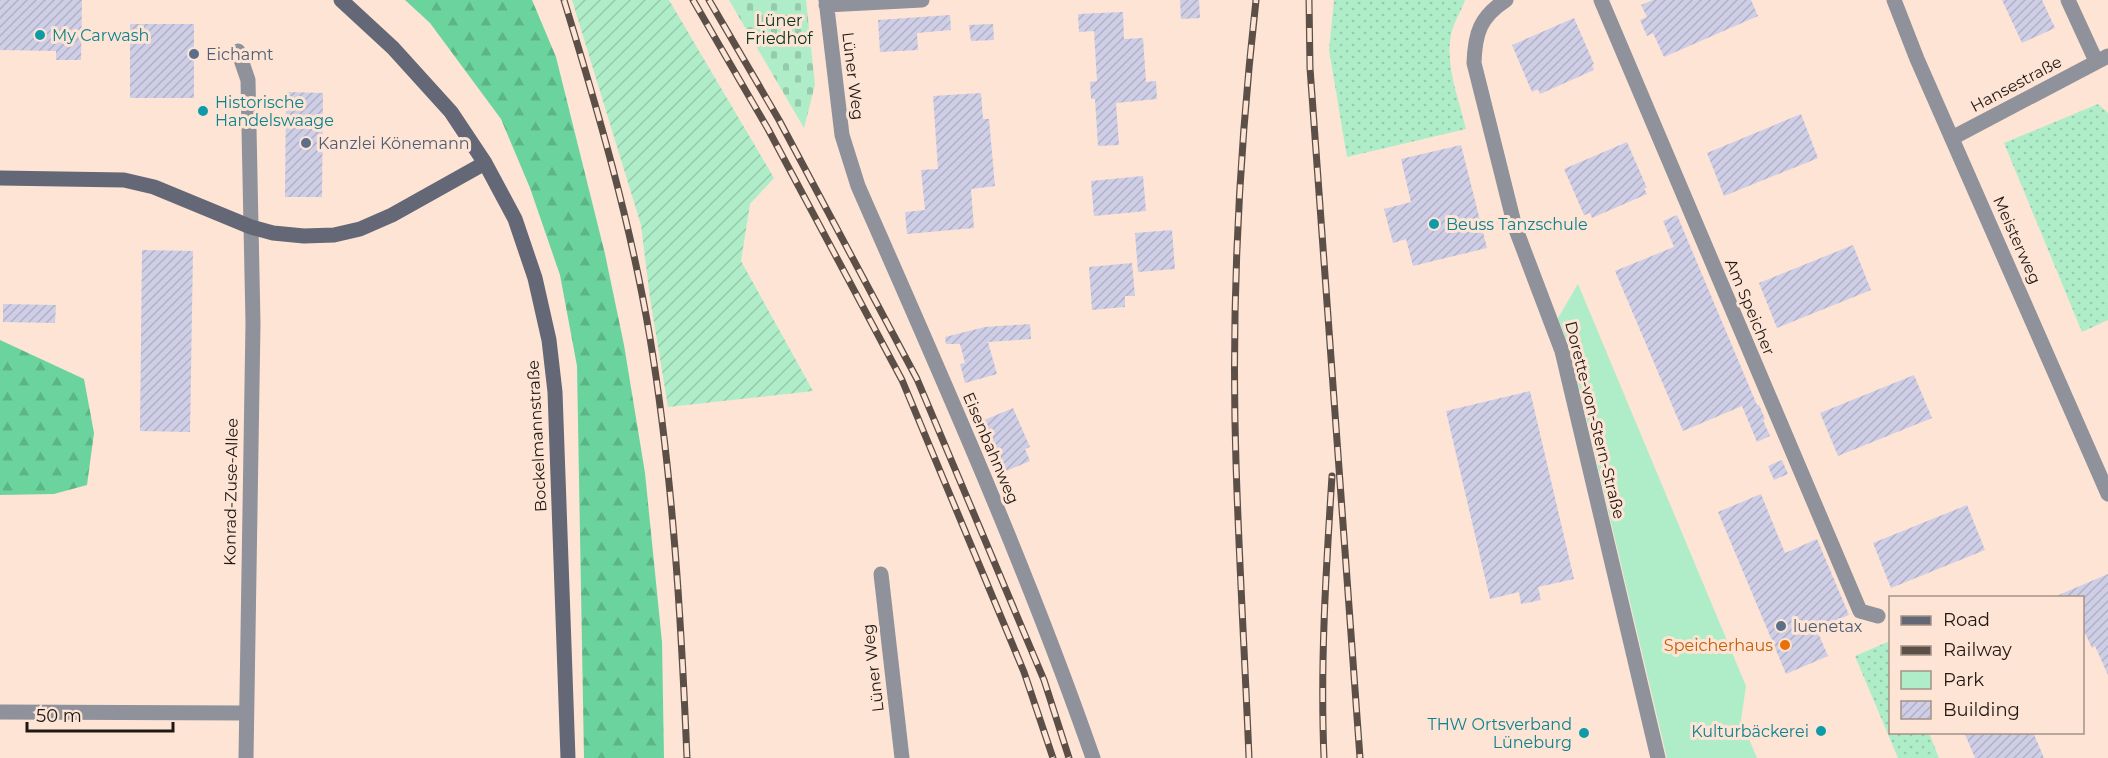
<svg xmlns="http://www.w3.org/2000/svg" width="2108" height="758" font-family="Montserrat,sans-serif">
	<style>
		.grass { fill: url(#grass-dots) }
		.forest { fill: url(#forest-firs) }
		.cemetery { fill: url(#cemetery-stones) }
		.park { fill: #afedc9 }
		.garden { fill: url(#garden-furrows) }
		.building { fill: url(#building-hatch) }
		.lines { fill: none; stroke-linecap: round; stroke-linejoin: round }
		.minor { stroke: #8f919b; stroke-width: 15 }
		.tertiary { stroke: #8f919b; stroke-width: 15 }
		.secondary { stroke: #646775; stroke-width: 15 }
		.rail-casing { stroke: #5c4f48; stroke-width: 7 }
		.rail { stroke: #fde4d5; stroke-width: 4.5; stroke-dasharray: 14; stroke-linecap: butt }
		.culture-dot { fill: #0f9aa8; stroke: #fde4d5; stroke-width: 2 }
		.service-dot { fill: #5c6f8a; stroke: #fde4d5; stroke-width: 2 }
		.food-dot { fill: #e8710a; stroke: #fde4d5; stroke-width: 2 }
		.labels { text-anchor: middle; dominant-baseline: central; stroke-width: 6; stroke-linejoin: round; paint-order: stroke }
		.park-label { font-size: 16px; fill: #04331f; stroke: #fde4d5 }
		.culture-label { font-size: 16px; fill: #0d838f; stroke: #fde4d5; text-anchor: start }
		.service-label { font-size: 16px; fill: #4e5e75; stroke: #fde4d5; text-anchor: start }
		.street-label { font-size: 16px; fill: #201813; stroke: #fde4d5 }
		.food-label { font-size: 16px; fill: #c56008; stroke: #fde4d5; text-anchor: end }
	</style>
	<defs>
		<pattern id="grass-dots" width="8" height="8" patternUnits="userSpaceOnUse" patternTransform="scale(1.5)"><rect width="8" height="8" fill="#afedc9"/><path d="M2 2h.1M6 6h.1" fill="none" stroke="#96caac" stroke-width="1.8" stroke-linecap="round"/></pattern>
		<pattern id="forest-firs" width="22" height="20" patternUnits="userSpaceOnUse" patternTransform="scale(1.5)"><rect width="22" height="20" fill="#6bd49e"/><path d="M5 1l3.5 6h-7zM16 11l3.5 6h-7z" fill="#5cb587"/></pattern>
		<pattern id="cemetery-stones" width="16" height="16" patternUnits="userSpaceOnUse" patternTransform="scale(1.5)"><rect width="16" height="16" fill="#afedc9"/><path d="M2 7V4a2 2 0 0 1 4 0v3zM10 15v-3a2 2 0 0 1 4 0v3z" fill="#96caac"/></pattern>
		<pattern id="garden-furrows" width="10" height="10" patternUnits="userSpaceOnUse" patternTransform="scale(1.5)"><rect width="10" height="10" fill="#afedc9"/><path d="M-1 1l2-2M0 10L10 0M9 11l2-2" fill="none" stroke="#96caac"/></pattern>
		<pattern id="building-hatch" width="6" height="6" patternUnits="userSpaceOnUse" patternTransform="scale(1.5)"><rect width="6" height="6" fill="#cfcee7"/><path d="M-1 1l2-2M0 6l6-6M5 7l2-2" fill="none" stroke="#b1b0c5"/></pattern>
	</defs>
	<rect width="100%" height="100%" fill="#fde4d5"/>
	<!-- grass -->
	<path class="grass" d="M1334,0H1465C1461,12 1453,23 1451,35C1445,66 1459,99 1466,129L1347,157L1329,50Z
		M2098,104L2108,113V320L2082,332L2004,143Z
		M1890,641V732L1929,733L1939,758H1898L1860,668L1855,656Z"/>
	<!-- forest -->
	<path class="forest" d="M405,0H532L556,57L605,254L624,345L645,473L662,642L664,758H584L577,366L560,275L530,188L501,119L430,23Z
		M0,340L84,379L94,433L87,485L54,494L0,495Z"/>
	<!-- cemetery -->
	<path class="cemetery" d="M729,0H806L815,85L804,128Z"/>
	<!-- park -->
	<path class="park" d="M1578,284L1746,686L1741,720L1757,758H1667L1570,349L1558,318Z"/>
	<!-- garden -->
	<path class="garden" d="M572,0H669L774,178L750,204L741,261L813,391L668,407L650,298L641,225Z"/>
	<!-- building -->
	<path class="building" d="M0,0H82L81,60H56V51L0,50Z
		M1180,0H1199L1200,18L1181,19Z
		M1653,0H1751L1758,16L1664,57L1653,33L1647,36L1640,20L1647,17L1641,5Z
		M2002,0H2042L2055,28L2022,43Z
		M1123,12L1124,39L1143,38L1146,82L1156,81L1157,99L1116,103L1119,145L1098,146L1095,99H1091L1090,82L1097,81L1094,31L1079,32L1078,14Z
		M950,15L951,30L917,33L918,50L880,52L878,20Z
		M1574,18L1594,64L1592,65L1594,70L1540,94L1538,89L1532,92L1512,45Z
		M130,24H194V98H130Z
		M993,24L994,40L971,41L969,25Z
		M286,92L323,93L322,197H285Z
		M981,93L983,119H989L995,186L971,189L974,228L907,234L905,212L925,210L921,170L938,169L933,96Z
		M1801,114L1818,158L1724,196L1707,153Z
		M1627,142L1647,188H1644L1647,194L1592,218L1590,213L1584,215L1564,169Z
		M1461,145L1487,248L1413,266L1406,239L1393,243L1384,209L1411,202L1401,159Z
		M1143,176L1146,211L1094,216L1091,181Z
		M1677,215L1757,405H1759L1765,419L1763,420L1770,436L1757,442L1742,406L1683,431L1615,271L1674,247L1663,221Z
		M1172,230L1175,269L1138,272L1135,233Z
		M1853,245L1871,290L1777,328L1759,283Z
		M142,250L193,251L190,432L140,431Z
		M1132,263L1135,296H1125V307L1092,310L1089,267Z
		M3,304L56,305L55,323L3,322Z
		M1030,324L1031,339L988,342L997,374L965,383L960,364L965,363L960,344H946L945,337L985,327Z
		M1914,375L1932,418L1838,456L1820,413Z
		M1530,391L1574,579L1538,587L1541,600L1521,604L1519,592L1490,599L1446,411Z
		M1013,408L1030,447L1025,449L1030,461L1004,472L982,421Z
		M1782,460L1788,474L1774,480L1768,466Z
		M1761,494L1785,553L1817,539L1849,615L1816,628L1828,656L1786,674L1718,512Z
		M1967,505L1985,550L1891,588L1873,543Z
		M2108,574V675L2095,646L2092,648L2082,627V597H2054Z
		M1964,732H2033L2044,758H1975Z"/>
	<g class="lines">
		<!-- minor -->
		<path class="minor" d="M826,0L842,135L858,186C941,375 1025,563 1093,758
			M1506,0C1480,17 1475,33 1474,63L1515,227L1562,351L1658,758
			M1601,0L1860,611L1878,616
			M2068,0L2096,61
			M826,5L922,0
			M238,51L248,80L253,323L246,758
			M1952,138L2108,56
			M881,574L902,758
			M0,712L246,713"/>
		<!-- tertiary -->
		<path class="tertiary" d="M1894,0L1917,59L2108,494"/>
		<!-- secondary -->
		<path class="secondary" d="M341,0L393,48L451,112L485,163L515,219L535,278L549,340L555,392L568,758
			M0,178L124,180L154,187L251,227L273,233L304,236L334,235L360,229L392,215L485,163"/>
		<defs>
			<path id="rail" d="M564,0C598,111 631,224 650,338C673,477 681,618 687,758
				M693,0L768,129L902,380L1024,672L1053,758
				M709,0L779,120L917,379L1044,680L1069,758
				M1309,0L1310,68L1360,758
				M1249,758C1245,660 1239,561 1236,463C1231,310 1239,152 1256,0
				M1324,758C1320,664 1326,570 1332,476"/>
		</defs>
		<!-- rail casing -->
		<use href="#rail" class="rail-casing"/>
		<!-- rail -->
		<use href="#rail" class="rail"/>
	</g>
	<!-- markers -->
	<g class="culture-dot">
		<circle cx="40" cy="35" r="6"/>
		<circle cx="203" cy="111" r="6"/>
		<circle cx="1434" cy="224" r="6"/>
		<circle cx="1821" cy="731" r="6"/>
		<circle cx="1584" cy="733" r="6"/>
	</g>
	<g class="service-dot">
		<circle cx="194" cy="54" r="6"/>
		<circle cx="306" cy="143" r="6"/>
		<circle cx="1781" cy="626" r="6"/>
	</g>
	<circle class="food-dot" cx="1785" cy="645" r="6"/>
	<g class="labels">
		<!-- park labels -->
		<g class="park-label">
			<text x="779" y="20">Lüner<tspan x="779" dy="18">Friedhof</tspan></text>
		</g>
		<!-- culture labels -->
		<g class="culture-label">
			<text x="52" y="35">My Carwash</text>
			<text x="215" y="102">Historische<tspan x="215" dy="18">Handelswaage</tspan></text>
			<text x="1446" y="224">Beuss Tanzschule</text>
			<text x="1572" y="724" text-anchor="end">THW Ortsverband<tspan x="1572" dy="18">Lüneburg</tspan></text>
			<text x="1809" y="731" text-anchor="end">Kulturbäckerei</text>
		</g>
		<!-- service labels -->
		<g class="service-label">
			<text x="206" y="54">Eichamt</text>
			<text x="318" y="143">Kanzlei Könemann</text>
			<text x="1793" y="626">luenetax</text>
		</g>
		<!-- street labels -->
		<g class="street-label">
			<text transform="translate(853 76) rotate(83)">Lüner Weg</text>
			<text transform="translate(2016 84) rotate(-28)">Hansestraße</text>
			<text transform="translate(2017 240) rotate(66)">Meisterweg</text>
			<text transform="translate(1750 307) rotate(67)">Am Speicher</text>
			<text transform="translate(1595 420) rotate(76)">Dorette-von-Stern-Straße</text>
			<text transform="translate(537 436) rotate(-93)">Bockelmannstraße</text>
			<text transform="translate(991 448) rotate(67)">Eisenbahnweg</text>
			<text transform="translate(231 492) rotate(-89)">Konrad-Zuse-Allee</text>
			<text transform="translate(873 668) rotate(-97)">Lüner Weg</text>
		</g>
		<!-- food labels -->
		<g class="food-label">
			<text x="1773" y="645">Speicherhaus</text>
		</g>
	</g>
	<!-- legend -->
	<rect x="1889" y="596" width="195" height="138" fill="#fde4d5" stroke="#a59287" stroke-width="1.5"/>
	<rect x="1901" y="616" width="30" height="9" fill="#646775" stroke="#a59287" stroke-width="1.5"/>
	<text x="1943" y="626" font-size="18" fill="#201813">Road</text>
	<rect x="1901" y="646" width="30" height="9" fill="#5c4f48" stroke="#a59287" stroke-width="1.5"/>
	<text x="1943" y="656" font-size="18" fill="#201813">Railway</text>
	<rect x="1901" y="671" width="30" height="18" fill="#afedc9" stroke="#a59287" stroke-width="1.5"/>
	<text x="1943" y="686" font-size="18" fill="#201813">Park</text>
	<rect x="1901" y="701" width="30" height="18" fill="url(#building-hatch)" stroke="#a59287" stroke-width="1.5"/>
	<text x="1943" y="716" font-size="18" fill="#201813">Building</text>
	<!-- scale -->
	<path d="M27 722v9h146v-9" fill="none" stroke="#201813" stroke-width="3"/>
	<text x="36" y="722" font-size="18" fill="#201813" stroke="#fde4d5" stroke-width="4.5" paint-order="stroke">50 m</text>
</svg>
